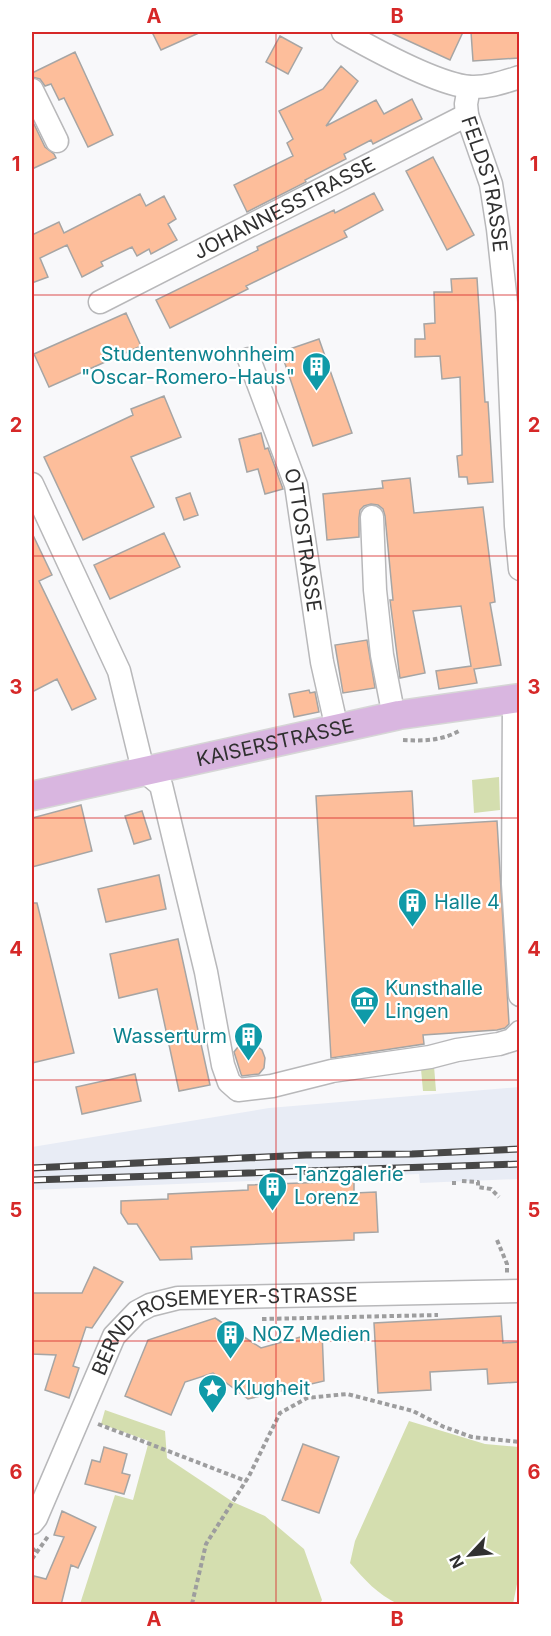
<svg xmlns="http://www.w3.org/2000/svg" width="551" height="1636" font-family="Inter,sans-serif">
	<style>
		.built { fill: #e8ecf5 }
		.green { fill: #d4deaf }
		.building { fill: #fdbe9b; stroke: #a6a5a4; stroke-width: 1.5 }
		.lines { fill: none; stroke-linecap: round; stroke-linejoin: round }
		.minor-casing { stroke: #b8b8ba; stroke-width: 25 }
		.major-casing { stroke: #d6d6d6; stroke-width: 31 }
		.path { stroke: #9d9d9e; stroke-width: 4; stroke-dasharray: 4.5 3; stroke-linecap: butt }
		.minor { stroke: #fff; stroke-width: 22 }
		.major { stroke: #d9b6e0; stroke-width: 28 }
		.rail-casing { stroke: #474747; stroke-width: 7 }
		.rail { stroke: #fff; stroke-width: 4.5; stroke-dasharray: 14; stroke-linecap: butt }
		.grid { fill: none; stroke: #d62828; stroke-width: 1.5; stroke-opacity: 0.55 }
		.labels { text-anchor: middle; dominant-baseline: central; stroke-width: 4.5; stroke-linejoin: round; paint-order: stroke }
		.street-label { font-size: 20px; fill: #303030; stroke: #fff }
		.culture-label { font-size: 20px; fill: #0d838f; stroke: #fff; text-anchor: start }
		.neatline { fill: none; stroke: #d62828; stroke-width: 2 }
		.grid-label { font-size: 20px; text-anchor: middle; font-weight: bold; fill: #d62828 }
	</style>
	<rect width="100%" height="100%" fill="#f8f8fa"/>
	<!-- built -->
	<path class="built" d="M519,1087V1179L420,1183L419,1174L32,1190V1147L269,1108Z"/>
	<!-- green -->
	<path class="green" d="M499,777L500,810L474,813L472,780Z
		M434,1066L436,1091H423L421,1069Z
		M105,1410L165,1431L167,1458L233,1502L265,1516L304,1549L322,1600L320,1604H80L115,1495L133,1500L149,1441L101,1424Z
		M409,1421L485,1444L519,1447L520,1569L513,1604H398C377,1594 365,1580 350,1563L355,1541Z"/>
	<!-- building -->
	<path class="building" d="M152,32H201L161,50Z
		M389,32H463L450,60Z
		M471,32H519V58L473,61Z
		M280,36L302,48L288,74L266,62Z
		M75,52L113,135L88,147L64,98L59,100L51,84L45,86L40,79L32,77V73Z
		M341,66L358,81L326,126L376,100L384,114L412,99L422,119L373,144L371,140L344,154L346,159L305,180L306,182L247,212L234,185L293,156L287,143L293,139L279,111L323,89Z
		M32,120L45,147L54,154L56,158L32,169Z
		M433,157L474,235L447,250L406,171Z
		M374,193L383,210L344,231L347,237L246,286L248,289L170,328L156,300L258,250L257,247L334,210L335,213Z
		M140,194L146,206L164,196L176,219L168,224L177,240L151,254L149,249L137,256L132,247L101,262L103,266L82,277L67,245L40,258L48,277L32,283V235L59,222L64,233Z
		M477,278L485,402H488L493,482L468,484L467,477H459L457,456L462,455V452L460,377L442,379L440,356L415,357V339H425L424,324L435,323L434,292H452L451,279Z
		M126,313L141,346L49,387L34,354Z
		M319,339L352,433L313,446L281,352Z
		M164,396L181,437L131,457L154,507L83,540L44,457L133,415L131,409Z
		M261,433L265,449L268,448L283,489L265,494L258,469L247,472L239,439Z
		M410,478L414,513L483,507L495,602L490,603L501,665L474,669L477,683L439,689L436,671L471,666L461,606L413,611L425,673L400,678L390,600H393L385,516L383,509L378,505L371,504L364,506L360,510L359,518V537L327,540L323,494L383,488L382,481Z
		M190,493L198,515L184,520L176,498Z
		M32,533L52,575L39,581L96,699L72,710L57,679L32,692Z
		M164,533L180,567L110,599L94,565Z
		M367,640L375,688L343,693L335,645Z
		M309,690L310,693L315,692L319,712L294,717L289,694Z
		M412,791L414,826L497,821L509,1024L505,1028L497,1030L423,1035L424,1044L331,1058L316,796Z
		M81,805L92,851L32,867V818Z
		M142,811L151,839L134,844L125,816Z
		M159,875L166,909L106,922L98,889Z
		M32,903H37L74,1053L32,1063Z
		M178,939L210,1085L179,1091L157,989L119,998L110,954Z
		M247,1044L255,1045L262,1050L265,1058L264,1068L259,1074L242,1076L241,1074L234,1052L238,1047Z
		M135,1074L141,1101L82,1114L76,1087Z
		M354,1181V1193L376,1192L378,1232L354,1233V1240L191,1247L192,1259L160,1260L137,1224H128L121,1213V1201L168,1199V1194L248,1190V1185Z
		M94,1267L123,1282L92,1328L86,1327L73,1366L79,1368L69,1398L45,1390L56,1355L32,1354V1293H82Z
		M501,1316L503,1343L519,1342V1382L488,1384L487,1369L430,1372L431,1390L378,1393L374,1323Z
		M215,1318L261,1348L322,1331L324,1381L248,1399L213,1373L185,1382L171,1415L125,1396L148,1340Z
		M303,1444L339,1457L319,1513L282,1500Z
		M104,1447L127,1454L122,1473L130,1475L124,1494L85,1484L92,1460L100,1462Z
		M62,1511L96,1527L78,1568L71,1565L61,1605H32V1587L34,1576L46,1579L64,1537L54,1535Z"/>
	<g class="lines">
		<defs>
			<g id="minor">
				<path d="M343,32C373,49 436,84 470,87C487,88 504,82 520,77"/>
				<path id="s1" d="M469,87L466,104L467,115L491,184L498,229L507,312L516,526L520,569"/>
				<path d="M32,90L57,141"/>
				<path id="s2" d="M100,302L467,115"/>
				<path id="s3" d="M249,359L296,485L322,662L337,729"/>
				<path d="M32,484L119,671L143,770L161,785L206,972L223,1065L229,1082L238,1090L272,1086L332,1071L430,1057L457,1050L499,1044L512,1040L520,1032"/>
				<path d="M372,517L375,590L382,655L394,717"/>
				<path d="M514,698L513,884L520,995"/>
				<path id="s4" d="M32,1523L36,1518L114,1336L137,1312L150,1305L178,1298L520,1291"/>
			</g>
			<g id="major">
				<path id="s5" d="M32,796L399,715L520,698"/>
			</g>
		</defs>
		<!-- minor casing -->
		<use href="#minor" class="minor-casing"/>
		<!-- major casing -->
		<use href="#major" class="major-casing"/>
		<!-- path -->
		<path class="path" d="M403,740C423,741 441,741 459,731
			M454,1181V1185
			M462,1181L478,1182V1187L491,1189L499,1197
			M497,1240L507,1264V1273
			M262,1319L438,1315
			M98,1424L246,1481
			M32,1548L37,1553
			M32,1559L49,1535
			M192,1604L206,1544L249,1476L280,1413L307,1398L347,1394L413,1411L444,1427L472,1437L520,1442"/>
		<!-- minor -->
		<use href="#minor" class="minor"/>
		<!-- major -->
		<use href="#major" class="major"/>
		<defs>
			<path id="rail" d="M32,1168L306,1155L412,1154L520,1149
				M32,1180L520,1164"/>
		</defs>
		<!-- rail casing -->
		<use href="#rail" class="rail-casing"/>
		<!-- rail -->
		<use href="#rail" class="rail"/>
	</g>
	<!-- grid -->
	<path class="grid" d="M276,32V1604M32,295H520M32,556H520M32,818H520M32,1080H520M32,1341H520"/>
	<!-- icons -->
	<defs>
		<symbol id="building-pin" viewBox="-11 -11 22 30"><path d="M0 17L-7.5 6A9.5 9.5 0 1 1 7.5 6Z" fill="#0f9aa8" stroke="#fff"/><path d="M-4-6H4V6H1V3H-1V6H-4ZM-2.5-4.3h1.7v1.8h-1.7ZM.8-4.3h1.7v1.8H.8ZM-2.5-1h1.7V.8h-1.7ZM.8-1h1.7V.8H.8Z" fill="#fff"/></symbol>
		<symbol id="museum-pin" viewBox="-11 -11 22 30"><path d="M0 17L-7.5 6A9.5 9.5 0 1 1 7.5 6Z" fill="#0f9aa8" stroke="#fff"/><path d="M0-6L6-3V-2H-6V-3ZM-5-1h2V3h-2ZM-1-1h2V3h-2ZM3-1h2V3H3ZM-6 4H6V6H-6Z" fill="#fff"/></symbol>
		<symbol id="sight-pin" viewBox="-11 -11 22 30"><path d="M0 17L-7.5 6A9.5 9.5 0 1 1 7.5 6Z" fill="#0f9aa8" stroke="#fff"/><path d="M0-6L1.8-2.2L6-1.7L2.9 1.2L3.7 5.4L0 3.3L-3.7 5.4L-2.9 1.2L-6-1.7L-1.8-2.2Z" fill="#fff"/></symbol>
	</defs>
	<g fill-rule="evenodd">
		<use href="#building-pin" x="300" y="350" width="33" height="45"/>
		<use href="#building-pin" x="396" y="886" width="33" height="45"/>
		<use href="#museum-pin" x="348" y="984" width="33" height="45"/>
		<use href="#building-pin" x="232" y="1020" width="33" height="45"/>
		<use href="#building-pin" x="256" y="1170" width="33" height="45"/>
		<use href="#building-pin" x="214" y="1318" width="33" height="45"/>
		<use href="#sight-pin" x="196" y="1372" width="33" height="45"/>
	</g>
	<g class="labels">
		<!-- street labels -->
		<g class="street-label">
			<text stroke="none"><textPath href="#s1" startOffset="100">FELDSTRASSE</textPath></text>
			<text stroke="none"><textPath href="#s2" startOffset="207">JOHANNESSTRASSE</textPath></text>
			<text stroke="none"><textPath href="#s3" startOffset="190">OTTOSTRASSE</textPath></text>
			<text stroke="none"><textPath href="#s5" startOffset="249">KAISERSTRASSE</textPath></text>
			<text stroke="none"><textPath href="#s4" startOffset="312">BERND-ROSEMEYER-STRASSE</textPath></text>
		</g>
		<!-- culture labels -->
		<g class="culture-label">
			<text x="295" y="354" text-anchor="end">Studentenwohnheim<tspan x="295" dy="23">"Oscar-Romero-Haus"</tspan></text>
			<text x="434" y="902">Halle 4</text>
			<text x="385" y="988">Kunsthalle<tspan x="385" dy="23">Lingen</tspan></text>
			<text x="227" y="1036" text-anchor="end">Wasserturm</text>
			<text x="294" y="1174">Tanzgalerie<tspan x="294" dy="23">Lorenz</tspan></text>
			<text x="252" y="1334">NOZ Medien</text>
			<text x="233" y="1388">Klugheit</text>
		</g>
	</g>
	<!-- border -->
	<rect width="551" height="1636" fill="none" stroke="#ffffff" stroke-width="66"/>
	<!-- north arrow -->
	<g transform="translate(470 1555) rotate(244)" stroke="#ffffff" stroke-width="4.5" paint-order="stroke">
	<path d="M0-4.5L10 22L0 15L-10 22Z" fill="#303030"/>
	<text y="-9" font-size="16" font-weight="bold" text-anchor="middle" fill="#303030">N</text>
	</g>
	<rect x="33" y="33" width="485" height="1570" class="neatline"/>
	<g class="grid-label">
		<text x="154" y="23">A</text>
		<text x="397" y="23">B</text>
		<text x="16" y="171">1</text>
		<text x="534" y="171">1</text>
		<text x="16" y="432">2</text>
		<text x="534" y="432">2</text>
		<text x="16" y="694">3</text>
		<text x="534" y="694">3</text>
		<text x="16" y="956">4</text>
		<text x="534" y="956">4</text>
		<text x="16" y="1217">5</text>
		<text x="534" y="1217">5</text>
		<text x="16" y="1479">6</text>
		<text x="534" y="1479">6</text>
		<text x="154" y="1626">A</text>
		<text x="397" y="1626">B</text>
	</g>
</svg>
